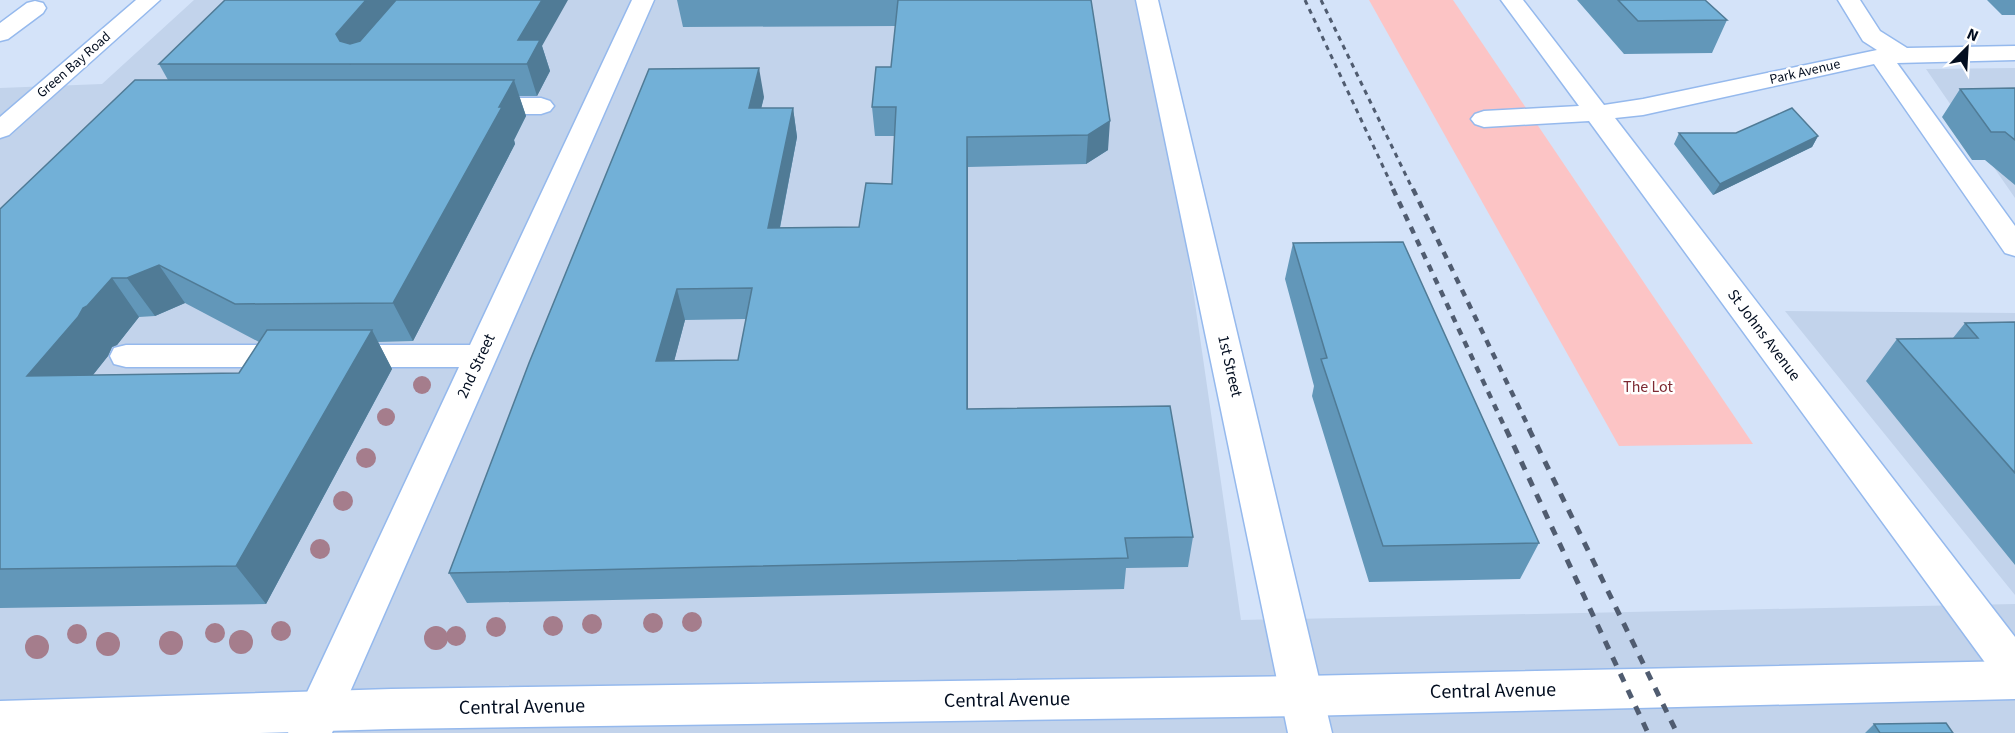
<svg xmlns="http://www.w3.org/2000/svg" width="2015" height="733" font-family="'Source Sans 3',sans-serif">
	<style>
		.built { fill: #c2d3eb }
		.green { fill: #fcc4c5 }
		.lines { fill: none; stroke-linecap: round; stroke-linejoin: round }
		.minor-casing { stroke: #95b9ed; stroke-width: 3 }
		.major-casing { stroke: #95b9ed; stroke-width: 3 }
		.minor { fill: #fff; fill-rule: evenodd }
		.major { fill: #fff; fill-rule: evenodd }
		.rail-far2 { stroke: #505c70; stroke-width: 3; stroke-dasharray: 5 5; stroke-linecap: butt }
		.rail-far1 { stroke: #505c70; stroke-width: 4.5; stroke-dasharray: 7 7; stroke-linecap: butt }
		.rail { stroke: #505c70; stroke-width: 5; stroke-dasharray: 9 9; stroke-linecap: butt }
		.tree { fill: #a57d8c }
		.wall { fill: #6297b9; fill-rule: evenodd }
		.shaded-wall { fill: #507b96 }
		.building { fill: #72b0d7; stroke: #507b96; stroke-width: 1.5; fill-rule: evenodd }
		.labels { text-anchor: middle; dominant-baseline: central; stroke-width: 5; stroke-linejoin: round; paint-order: stroke }
		.far-street-label { font-size: 14px; fill: #030e20; stroke: #fff }
		.street-label { font-size: 16px; fill: #030e20; stroke: #fff }
		.park-label { font-size: 16px; fill: #7e2a33; stroke: #fff }
		.near-street-label { font-size: 20px; fill: #030e20; stroke: #fff }
	</style>
	<rect width="100%" height="100%" fill="#d4e3f9"/>
	<!-- built -->
	<path class="built" d="M194,0H1151L1241,620L2015,604V733H0V88L102,84Z
		M2015,68V198L1926,69Z
		M1785,311L2015,313V595Z"/>
	<!-- green -->
	<path class="green" d="M1369,0H1453L1753,444L1619,446Z"/>
	<g class="lines">
		<defs>
			<path id="minor" d="M632,0H654L332,733H288L459,367H341L329,364L325,356L329,348L341,345H470Z
				M1136,0H1158L1332,733H1288Z
				M1501,0H1523L1604,105L1643,99L1877,50L1863,41L1838,0H1860L1880,31L1907,48L2015,46V60L1897,63L2015,226V256L2005,253L1874,64L1643,115L1615,118L2015,637V689L2000,683L1589,121L1484,127L1475,124L1471,119L1475,114L1484,111L1579,106Z
				M35,1L43,3L46,8L43,13L8,39L0,41V23L27,3Z
				M480,98H541L550,101L554,106L550,111L541,114H480L471,111L467,106L471,101Z
				M126,345H293L305,348L309,356L305,364L293,367H126L114,364L110,356L114,348Z"/>
			<path id="major" d="M136,0H160L9,135L0,138V117Z
				M2015,661V699L1301,716L391,729L260,733H0V701L391,689L1301,676Z"/>
		</defs>
		<!-- minor casing -->
		<use href="#minor" class="minor-casing"/>
		<!-- major casing -->
		<use href="#major" class="major-casing"/>
		<!-- minor -->
		<use href="#minor" class="minor"/>
		<!-- major -->
		<use href="#major" class="major"/>
		<!-- rail-far2 -->
		<path class="rail-far2" d="M1305,0L1394,190
			M1321,0L1413,190"/>
		<!-- rail-far1 -->
		<path class="rail-far1" d="M1393,189L1506,430
			M1413,189L1530,430"/>
		<!-- rail -->
		<path class="rail" d="M1506,429L1648,733
			M1529,429L1677,733"/>
	</g>
	<!-- trees -->
	<g class="tree">
		<circle cx="422" cy="385" r="9"/>
		<circle cx="386" cy="417" r="9"/>
		<circle cx="366" cy="458" r="10"/>
		<circle cx="343" cy="501" r="10"/>
		<circle cx="320" cy="549" r="10"/>
		<circle cx="692" cy="622" r="10"/>
		<circle cx="653" cy="623" r="10"/>
		<circle cx="592" cy="624" r="10"/>
		<circle cx="553" cy="626" r="10"/>
		<circle cx="496" cy="627" r="10"/>
		<circle cx="281" cy="631" r="10"/>
		<circle cx="215" cy="633" r="10"/>
		<circle cx="77" cy="634" r="10"/>
		<circle cx="456" cy="636" r="10"/>
		<circle cx="436" cy="638" r="12"/>
		<circle cx="241" cy="642" r="12"/>
		<circle cx="171" cy="643" r="12"/>
		<circle cx="108" cy="644" r="12"/>
		<circle cx="37" cy="647" r="12"/>
	</g>
	<!-- wall -->
	<path class="wall" d="M677,0H1091L1108,150L1086,164L968,167V409L1193,537L1188,567L1126,568L1124,589L467,603L449,573L764,97L761,108H793L797,137L780,228L859,227L892,184L895,136H875L872,107L891,67L896,26L683,27ZM746,319L738,360L674,361L685,320Z
		M1577,0H1705L1727,20L1712,53L1624,54Z
		M1987,0H2015V15H2002Z
		M542,46L550,71L537,96H519L526,116L514,140L515,144L413,341L378,342L392,369L266,604L0,608V209L168,80L159,64ZM185,303L259,342L239,373L93,375L108,356L112,347L117,345L139,317L155,316Z
		M2015,88V185L1985,160H1972L1942,117L1960,89Z
		M1679,133L1818,136L1812,147L1713,195L1674,144Z
		M1293,243L1539,543L1520,579L1369,582L1312,396L1314,386L1285,279Z
		M2015,322V565L1866,381L1897,339L1953,338L1965,323Z
		M1874,724L1953,733H1865Z"/>
	<!-- shaded-wall -->
	<path class="shaded-wall" d="M366,0H403L350,65L336,34Z
		M542,0H568L542,46L550,71L537,96L527,64L518,40Z
		M759,68L764,97L754,138L749,108Z
		M514,80L526,116L514,140L515,144L413,341L393,303Z
		M793,108L797,137L774,258L768,228Z
		M1110,121L1108,150L1086,164L1088,135Z
		M1818,136L1812,147L1713,195L1720,184Z
		M967,137L968,167V440L967,409Z
		M159,265L185,303L155,316L127,278Z
		M112,278L139,317L117,345L112,347L108,356L61,415L27,376L83,308Z
		M677,289L685,320L666,392L656,361Z
		M372,330L392,369L266,604L236,566Z"/>
	<!-- building -->
	<path class="building" d="M225,0H366L336,34L340,41L350,44L360,41L396,0H542L518,40H540L527,64H159Z
		M898,0H1091L1110,121L1088,135L967,137V409L1170,406L1193,537L1125,538L1128,558L449,573L529,363L649,69L759,68L749,108H793L768,228L859,227L866,183L892,184L896,107H872L876,67H891ZM752,288L738,360L656,361L677,289Z
		M1618,0H1705L1727,20L1638,21Z
		M135,80H514L499,107H502L393,303L235,304L159,265L127,278H112L87,306L83,308L78,317L27,376L239,373L267,330H372L236,566L0,569V209Z
		M2015,88V140L2005,132H1991L1960,89Z
		M1792,108L1818,136L1720,184L1679,133H1736Z
		M1403,242L1539,543L1383,546L1321,359L1327,358L1293,243Z
		M2015,322V473L1897,339L1978,338L1965,323Z
		M1946,723L1953,733H1880L1874,724Z"/>
	<g class="labels">
		<!-- far-street labels -->
		<g class="far-street-label">
			<text transform="translate(74 65) rotate(-41)">Green Bay Road</text>
			<text transform="translate(1805 72) rotate(-13)">Park Avenue</text>
		</g>
		<!-- street labels -->
		<g class="street-label">
			<text transform="translate(1764 335) rotate(53)">St Johns Avenue</text>
			<text transform="translate(476 366) rotate(-65)">2nd Street</text>
			<text transform="translate(1230 366) rotate(77)">1st Street</text>
		</g>
		<!-- park labels -->
		<g class="park-label">
			<text x="1648" y="387">The Lot</text>
		</g>
		<!-- near-street labels -->
		<g class="near-street-label">
			<text transform="translate(1493 691) rotate(-1)">Central Avenue</text>
			<text transform="translate(1007 700) rotate(-1)">Central Avenue</text>
			<text transform="translate(522 707) rotate(-1)">Central Avenue</text>
		</g>
	</g>
	<!-- north arrow -->
	<g transform="translate(1967 48) rotate(24)" stroke="#ffffff" stroke-width="4.5" paint-order="stroke">
	<path d="M0-4.5L10 22L0 15L-10 22Z" fill="#030e20"/>
	<text y="-9" font-size="16" font-weight="bold" text-anchor="middle" fill="#030e20">N</text>
	</g>
</svg>
